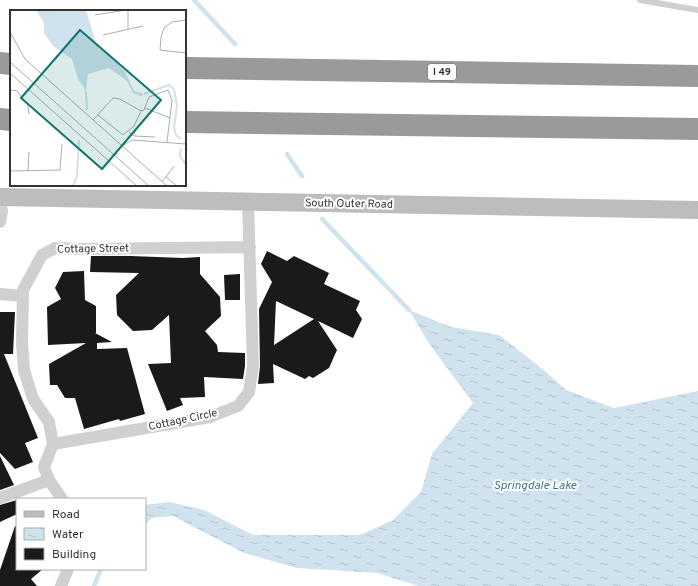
<svg xmlns="http://www.w3.org/2000/svg" width="698" height="586" font-family="Overpass,sans-serif">
	<style>
		.water { fill: url(#water-ripples) }
		.lines { fill: none; stroke-linecap: round; stroke-linejoin: round }
		.stream { stroke: #cfe2ee; stroke-width: 4.5 }
		.building { fill: #1a1a1a; fill-rule: evenodd }
		.lane { stroke: #d0d0d0; stroke-width: 6 }
		.street { stroke: #d0d0d0; stroke-width: 12 }
		.secondary { stroke: #bdbdbd; stroke-width: 18 }
		.highway { stroke: #9a9a9a; stroke-width: 22 }
		.labels { text-anchor: middle; dominant-baseline: central; stroke-width: 4; stroke-linejoin: round; paint-order: stroke }
		.shield { fill: #fff; stroke: #707070; stroke-width: 1 }
		.shield-label { font-size: 10px; font-weight: bold; fill: #333 }
		.street-label { font-size: 11px; fill: #333; stroke: #fff }
		.water-label { font-size: 12px; font-style: italic; fill: #3f7597; stroke: #fff }
		.inset-river { fill: none; stroke: #cfe2ee; stroke-width: 2 }
		.inset-road { fill: none; stroke: #adadad; stroke-width: 1 }
		.view { fill: #0f766e; fill-opacity: 0.15; stroke: #0f766e; stroke-width: 2 }
		.inset-edge { fill: none; stroke: #333; stroke-width: 2 }
	</style>
	<defs>
		<pattern id="water-ripples" width="26" height="14" patternUnits="userSpaceOnUse"><rect width="26" height="14" fill="#cfe2ee"/><path d="M2 4q2-2 4 0t4 0M15 11q2-2 4 0t4 0" fill="none" stroke="#b2c2cd"/></pattern>
	</defs>
	<rect width="100%" height="100%" fill="#fff"/>
	<!-- water -->
	<path class="water" d="M409,310L451,327L499,335L540,367L566,390L614,408L698,391V586H419L377,573L297,568L244,553L173,516L152,518L145,525V505L169,502L204,510L253,535H360L393,520L421,492L432,454L473,403L430,345Z"/>
	<g class="lines">
		<!-- stream -->
		<path class="stream" d="M194,0L235,44
			M287,154L302,176
			M322,219L409,310
			M94,586L101,569"/>
	</g>
	<!-- building -->
	<path class="building" d="M267,251L287,261L294,256L329,273L324,284L360,301L356,310L362,319L353,338L318,321L337,350L329,368L313,378L309,376L305,379L273,364L274,383L258,384L260,366L259,309L272,282L261,264ZM276,301L314,319L274,345Z
		M91,256H131L183,258L200,257V274L220,297L221,316L205,331L217,345L218,352L245,353V366L243,379L204,377L205,397L180,398L183,405L167,411L148,364L171,363L169,315L152,330L133,331L117,315L116,295L139,273L90,272Z
		M84,271L85,300L96,306V333H95L112,342L97,343V349L127,348L145,414L120,421L119,419L84,429L75,398H65L57,385H50L49,364L86,343L48,345L47,307L61,299L55,288L63,272Z
		M240,274V300H225L224,275Z
		M0,312H15L13,354H4L38,438L25,443L33,462L15,469L0,453Z
		M0,456L14,485L0,490Z
		M17,500V514L0,522V505Z
		M15,526L17,527V569H43L31,579L37,586H0V570Z"/>
	<g class="lines">
		<!-- lane -->
		<path class="lane" d="M640,0L698,10"/>
		<!-- street -->
		<path class="street" d="M0,203L2,211L0,222
			M0,294L23,296
			M53,444L49,422L33,399L24,370L22,343L23,290L42,255L55,248L87,249L250,247
			M0,498L49,480
			M62,499L49,480L44,467L53,444L210,417L238,406L249,392L253,366L248,202
			M61,586L68,569"/>
		<!-- secondary -->
		<path class="secondary" d="M0,197L698,210"/>
		<!-- highway -->
		<path class="highway" d="M0,63L11,64
			M185,68L698,76
			M0,119L11,120
			M185,122L698,129"/>
	</g>
	<g class="labels">
		<!-- shield labels -->
		<rect class="shield" x="428" y="64" width="28" height="16" rx="3"/>
		<g class="shield-label">
			<text x="442" y="72">I 49</text>
		</g>
		<!-- street labels -->
		<g class="street-label">
			<text transform="translate(349 204) rotate(1)">South Outer Road</text>
			<text transform="translate(93 249) rotate(-1)">Cottage Street</text>
			<text transform="translate(183 420) rotate(-12)">Cottage Circle</text>
		</g>
		<!-- water labels -->
		<g class="water-label">
			<text x="535" y="486">Springdale Lake</text>
		</g>
	</g>
	<!-- overview -->
	<g transform="translate(10 10)">
		<rect width="176" height="176" fill="#fff"/>
		<path d="M26,0H76L86,33L100,45L115,62L124,81L134,84L131,86L123,83L117,71L99,58L78,64L76,81L68,69L62,49L43,36L34,23V13Z" fill="#cfe2ee"/>
		<path class="inset-river" d="M76,81L77,100M134,84L159,75L164,79L167,96L164,118L166,125L171,129M171,138L170,146L176,155M63,176L67,166L69,130"/>
		<path class="inset-road" d="M118,0V19M85,5L116,0M176,10L162,12L154,18L151,27L150,40L176,43M0,22L15,49L157,176M93,25L133,16M0,52L139,176M0,63L127,176M0,80L7,81L18,95L19,104M135,98L160,108M88,105L113,125L124,116L131,101M83,110L103,88L110,89L131,101L134,100L139,87L158,80L162,90L157,132M119,122L124,126L145,127M112,136L122,130L176,134M0,161L50,160L52,134M18,161L19,142M156,167L164,156M152,171L156,167L167,176"/>
		<path class="view" d="M70,20L151,90L92,159L11,88Z"/>
		<rect width="176" height="176" class="inset-edge"/>
	</g>
	<!-- legend -->
	<rect x="16" y="498" width="130" height="72" fill="#ffffff" stroke="#adadad"/>
	<rect x="24" y="511" width="20" height="6" fill="#bdbdbd" stroke="#adadad"/>
	<text x="52" y="518" font-size="12" fill="#333333">Road</text>
	<rect x="24" y="528" width="20" height="12" fill="url(#water-ripples)" stroke="#adadad"/>
	<text x="52" y="538" font-size="12" fill="#333333">Water</text>
	<rect x="24" y="548" width="20" height="12" fill="#1a1a1a" stroke="#adadad"/>
	<text x="52" y="558" font-size="12" fill="#333333">Building</text>
</svg>
